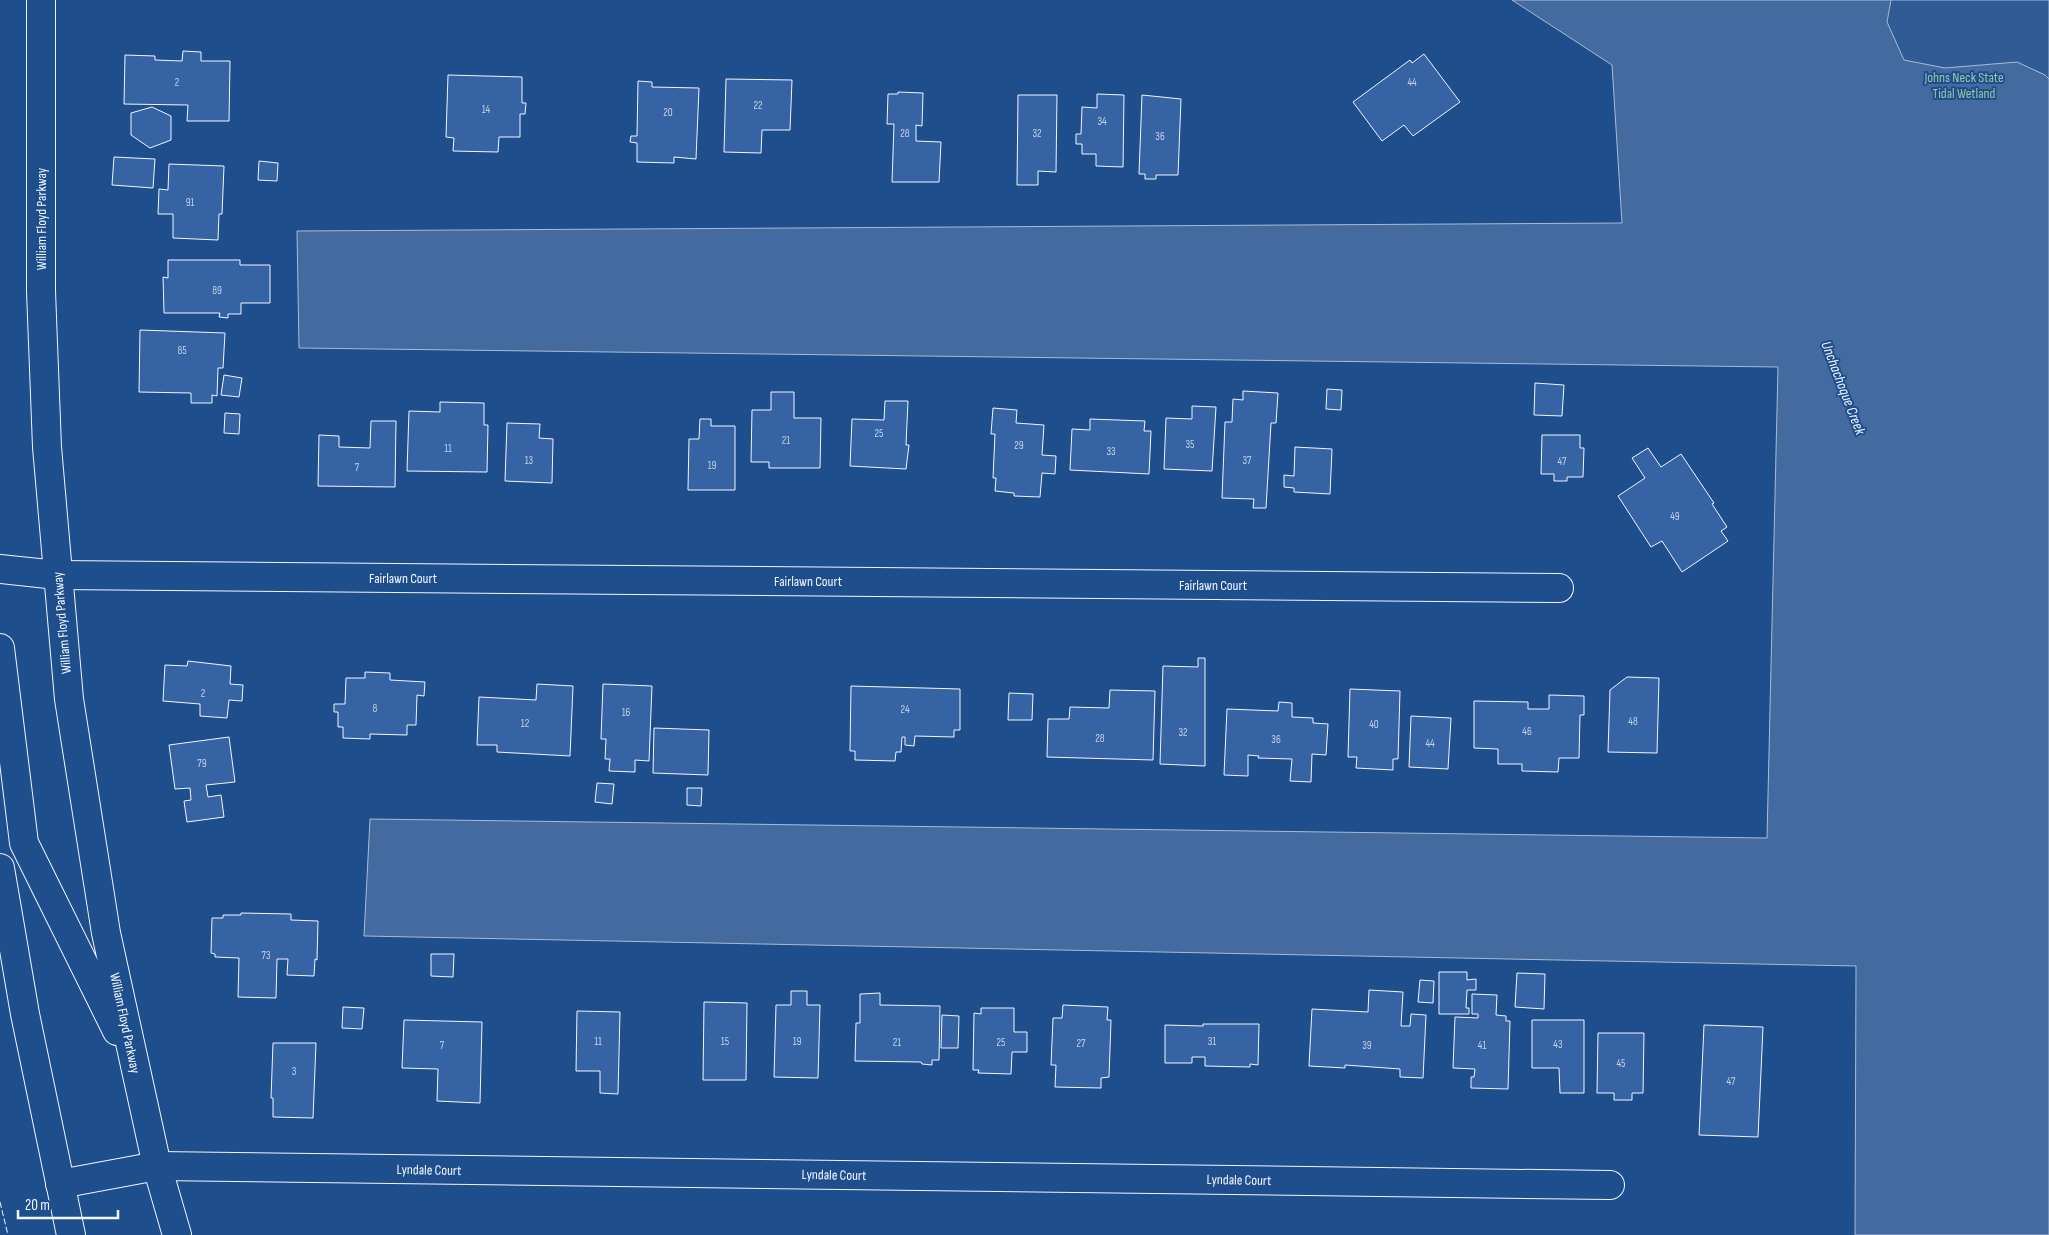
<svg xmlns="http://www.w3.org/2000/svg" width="2049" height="1235" font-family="'Sofia Sans Condensed',sans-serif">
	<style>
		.built { fill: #305b95; stroke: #a8bbd7 }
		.water { fill: #446ba0; stroke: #a8bbd7 }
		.building { fill: #3563a3; stroke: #f2f6ff }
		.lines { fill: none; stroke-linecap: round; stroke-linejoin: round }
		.minor-casing { stroke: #f2f6ff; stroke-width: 30 }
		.trunk-casing { stroke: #f2f6ff; stroke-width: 30 }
		.minor { stroke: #1f4e8c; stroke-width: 28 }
		.trunk { stroke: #1f4e8c; stroke-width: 28 }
		.fence { stroke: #f2f6ff; stroke-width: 1; stroke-dasharray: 6 2.5; stroke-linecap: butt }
		.labels { text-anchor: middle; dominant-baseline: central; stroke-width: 4; stroke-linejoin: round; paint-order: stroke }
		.number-label { font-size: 11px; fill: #c3d1e8 }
		.park-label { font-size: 14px; fill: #97c8a6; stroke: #1f4e8c }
		.street-label { font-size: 14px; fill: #f2f6ff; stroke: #1f4e8c }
		.water-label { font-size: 15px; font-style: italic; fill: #f2f6ff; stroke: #1f4e8c }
	</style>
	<rect width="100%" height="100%" fill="#1f4e8c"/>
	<!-- built -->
	<path class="built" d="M1834,0H2049V229Z"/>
	<!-- water -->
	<path class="water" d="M1512,0H1891L1887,22L1904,60L1945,68L2017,62L2045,75L2049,79V1235H1855L1856,966L364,936L370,819L1767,838L1778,367L299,348L297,231L1622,223L1612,65Z"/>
	<!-- building -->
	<path class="building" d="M183,51L201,52V61H230L229,121H187L188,105L124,104L125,55L155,56V60L182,61Z
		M1424,54L1460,102L1413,136L1404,125L1382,141L1353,102L1410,60L1412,63Z
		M448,75L522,77V103H526L525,114H520V137H499L498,152L453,151L454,138L446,137Z
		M726,79L792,80L790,130H762L761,153L724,152Z
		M638,81L652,82V87L699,88L696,159L674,157V163L637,162V143L630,142L631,136H637Z
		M898,92L923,93L922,126L916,125V141L941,142L939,182H892L894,124H887L888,94H898Z
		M1097,94L1124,95L1123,167L1096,166V154H1082V144H1076V134H1081L1082,107L1097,108Z
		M1018,95H1057L1056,172L1038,171V185H1017Z
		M1142,95L1181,99L1178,175H1156V179H1145V174H1139Z
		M152,107L171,116V140L150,148L131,135V113Z
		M114,157L155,159L153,188L112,185Z
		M259,161L278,163L277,181L258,180Z
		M169,164L224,166L222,214H219L218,240L173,238V214H158L159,189L168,190Z
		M168,260H240V265H270V303H241V314H228V318L219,317L220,313H164L163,277L168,278Z
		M140,330L225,333L223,368H218L217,396L212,395V403H191V393L139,392Z
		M224,375L242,378L239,397L221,395Z
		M1535,383L1564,385L1562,416L1534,415Z
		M1327,389L1342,390L1341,410L1326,409Z
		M1243,391L1278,393L1276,423H1271L1266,508H1253L1254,499L1222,498L1225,422H1232L1233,399L1243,400Z
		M771,392H794V418H821L820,468H769V462H751L752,410H771Z
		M885,401H908L906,445H909L906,469L850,466L852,419L884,420Z
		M440,402L484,403V425H488L487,472L407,471L409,411L440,412Z
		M1192,406L1216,407L1212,471L1164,469L1166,418L1192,419Z
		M993,408L1017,410L1016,423L1044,425L1042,455L1056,456L1055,474L1042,473L1040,497L1014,496V493L995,491L996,478H993L995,434H991Z
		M225,413L240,414L239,434L224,433Z
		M700,419H711V426H735V490H688L689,439H699Z
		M1090,419L1145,421L1144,431H1151L1149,474L1070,470L1072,429L1090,430Z
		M371,421H396L395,487L318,486L319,435L339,436V447L370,448Z
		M507,423L540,424L539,438L553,439L552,483L505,481Z
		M1542,435H1580V448H1584L1583,477H1567V481H1554V474H1541Z
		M1295,447L1332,449L1330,494L1294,492V488L1284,487V475L1294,476Z
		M1648,448L1661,467L1681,454L1714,503L1712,504L1727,527L1721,531L1728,541L1682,572L1662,541L1651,547L1618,496L1645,478L1632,458Z
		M1198,658H1205V766L1160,764L1163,666L1198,667Z
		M188,661L231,666L230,684L243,685L242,701L229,700L227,718L200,716V704L163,701L165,665L187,666Z
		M365,672L390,673V680L425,682L424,696L417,695L416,725H407V735L370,734V739L343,738V727H338V712H334V704H345L346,678H365Z
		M1627,677L1659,678L1657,753L1608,752L1610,690Z
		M537,684L573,686L570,756L497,752V745H477L479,697L536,700Z
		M603,684L652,686L649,761L635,760V772L609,771L610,759H605L606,739H601Z
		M851,686L960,689V730H954V737L915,736L914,746L905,745V737H902L901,752H896L895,761L855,760V751H850Z
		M1350,689L1400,691L1398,759H1393V770L1356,768L1357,757H1348Z
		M1110,690L1155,691L1153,760L1047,757L1048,719H1069L1070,707L1109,708Z
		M1009,693L1033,694L1032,720H1008Z
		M1549,695L1584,696V715H1580L1579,758H1559L1558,772L1522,771V764H1498V749L1474,748V701L1528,702V709H1549Z
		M1279,702L1292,703V717L1313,718V723L1328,724L1326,755L1312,754L1311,782L1290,781L1292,759L1258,758L1259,756L1248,755V776L1224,775L1227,709L1278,711Z
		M1411,716L1451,718L1448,769L1409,767Z
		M654,728L709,730L708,775L653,773Z
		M229,737L235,782L206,785L208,797L221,795L224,817L187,822L184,801L191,800L190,788L175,789L169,745Z
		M597,783L614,784L612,804L595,802Z
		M687,788H702L701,806L687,805Z
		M241,913L291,914V920L318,921L317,960L315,959L314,976L287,975L288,959H277L276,998L238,997L239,958L215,957V954L211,953L212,918H223V915H241Z
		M431,954H454L453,977L431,976Z
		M1439,972H1467V980L1476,979V990H1467L1466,1008H1469V1014H1439Z
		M1517,973L1545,974L1544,1009L1515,1007Z
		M1420,980L1434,981L1433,1003L1418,1002Z
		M1369,990L1403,992L1401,1026H1410L1411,1014L1426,1015L1423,1078L1400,1077V1069L1345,1065V1068L1309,1066L1312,1009L1368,1012Z
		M791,991H807V1005H820L818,1078L774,1077L776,1005H791Z
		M880,993V1005L940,1006L939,1060H932V1065L922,1064L921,1062L855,1061L856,1023H860V994Z
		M1472,994L1497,995L1496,1015L1506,1016V1021H1510L1508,1089L1471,1088V1077H1474L1475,1069L1453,1068L1455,1017L1478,1018V1014H1472Z
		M704,1002L747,1003L746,1080H703Z
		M1063,1005L1108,1007L1107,1020H1111L1109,1077L1101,1078V1088L1055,1087L1056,1065H1051L1053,1018H1062Z
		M343,1007L364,1008L362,1029L342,1028Z
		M981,1008H1014V1032H1027V1052H1012L1011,1074L978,1073L979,1070H973L974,1013L981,1014Z
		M577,1011L620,1012L618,1094L600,1093V1071H576Z
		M942,1015L959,1016L958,1048H941Z
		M404,1020L482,1022L480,1103L437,1101L438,1069L402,1068Z
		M1532,1020H1584V1093H1560L1559,1068H1532Z
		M1203,1024H1259L1258,1065L1250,1064V1067L1205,1066V1057H1192V1063H1165V1025L1203,1026Z
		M1704,1025L1763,1027L1758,1137L1699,1135Z
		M1598,1033H1644L1643,1093H1632V1100H1614V1093H1597Z
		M273,1043H316L313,1118L273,1117V1098H271Z"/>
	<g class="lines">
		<defs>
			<path id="minor" d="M57,575L1559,588
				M60,1184L157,1166L1610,1185"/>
			<path id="trunk" d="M41,0V291L47,447L69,699L106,933L157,1166L177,1235
				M0,569L57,575
				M0,648L24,843L117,1031
				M0,868L25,1014L71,1235"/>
		</defs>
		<!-- minor casing -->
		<use href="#minor" class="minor-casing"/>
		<!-- trunk casing -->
		<use href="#trunk" class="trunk-casing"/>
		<!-- minor -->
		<use href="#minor" class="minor"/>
		<!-- trunk -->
		<use href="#trunk" class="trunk"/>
		<!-- fence -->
		<path class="fence" d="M0,1202L8,1235"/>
	</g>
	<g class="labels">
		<!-- number labels -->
		<g class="number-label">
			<text x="177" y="82">2</text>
			<text x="1412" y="82">44</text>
			<text x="758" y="105">22</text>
			<text x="486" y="109">14</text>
			<text x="668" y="112">20</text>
			<text x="1102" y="121">34</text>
			<text x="905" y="133">28</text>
			<text x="1037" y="133">32</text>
			<text x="1160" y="136">36</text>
			<text x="190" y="202">91</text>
			<text x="217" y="290">89</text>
			<text x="182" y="350">85</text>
			<text x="879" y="433">25</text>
			<text x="786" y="440">21</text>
			<text x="1190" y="444">35</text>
			<text x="1019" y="445">29</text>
			<text x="448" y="448">11</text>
			<text x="1111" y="451">33</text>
			<text x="529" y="460">13</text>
			<text x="1247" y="460">37</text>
			<text x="1562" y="461">47</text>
			<text x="712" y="465">19</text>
			<text x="357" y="467">7</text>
			<text x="1675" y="516">49</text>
			<text x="203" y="693">2</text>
			<text x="375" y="708">8</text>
			<text x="905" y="709">24</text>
			<text x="626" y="712">16</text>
			<text x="1633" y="721">48</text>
			<text x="525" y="723">12</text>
			<text x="1374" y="724">40</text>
			<text x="1527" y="731">46</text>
			<text x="1183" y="732">32</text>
			<text x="1100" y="738">28</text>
			<text x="1276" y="739">36</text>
			<text x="1430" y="743">44</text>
			<text x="202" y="763">79</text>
			<text x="266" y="955">73</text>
			<text x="598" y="1041">11</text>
			<text x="725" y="1041">15</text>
			<text x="797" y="1041">19</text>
			<text x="1212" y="1041">31</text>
			<text x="897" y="1042">21</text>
			<text x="1001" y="1042">25</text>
			<text x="1081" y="1043">27</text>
			<text x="1558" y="1044">43</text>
			<text x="442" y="1045">7</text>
			<text x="1367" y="1045">39</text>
			<text x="1482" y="1045">41</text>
			<text x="1621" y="1063">45</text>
			<text x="294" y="1071">3</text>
			<text x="1731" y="1081">47</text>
		</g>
		<!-- park labels -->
		<g class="park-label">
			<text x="1964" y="77">Johns Neck State<tspan x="1964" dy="16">Tidal Wetland</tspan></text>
		</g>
		<!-- street labels -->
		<g class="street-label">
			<text transform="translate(41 219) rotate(-90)">William Floyd Parkway</text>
			<text x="403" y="578">Fairlawn Court</text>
			<text x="808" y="581">Fairlawn Court</text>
			<text x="1213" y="585">Fairlawn Court</text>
			<text transform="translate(62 623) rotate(-95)">William Floyd Parkway</text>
			<text transform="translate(125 1023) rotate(78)">William Floyd Parkway</text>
			<text transform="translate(429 1170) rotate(1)">Lyndale Court</text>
			<text transform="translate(834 1175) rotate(1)">Lyndale Court</text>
			<text transform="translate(1239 1180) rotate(1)">Lyndale Court</text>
		</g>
		<!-- water labels -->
		<g class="water-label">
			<text transform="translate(1843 388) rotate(69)">Unchachoque Creek</text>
		</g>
	</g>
	<!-- scale -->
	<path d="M18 1210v8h100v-8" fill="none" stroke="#f2f6ff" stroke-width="2.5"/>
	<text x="25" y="1210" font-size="15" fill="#f2f6ff" stroke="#1f4e8c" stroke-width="4" paint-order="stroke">20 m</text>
</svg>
